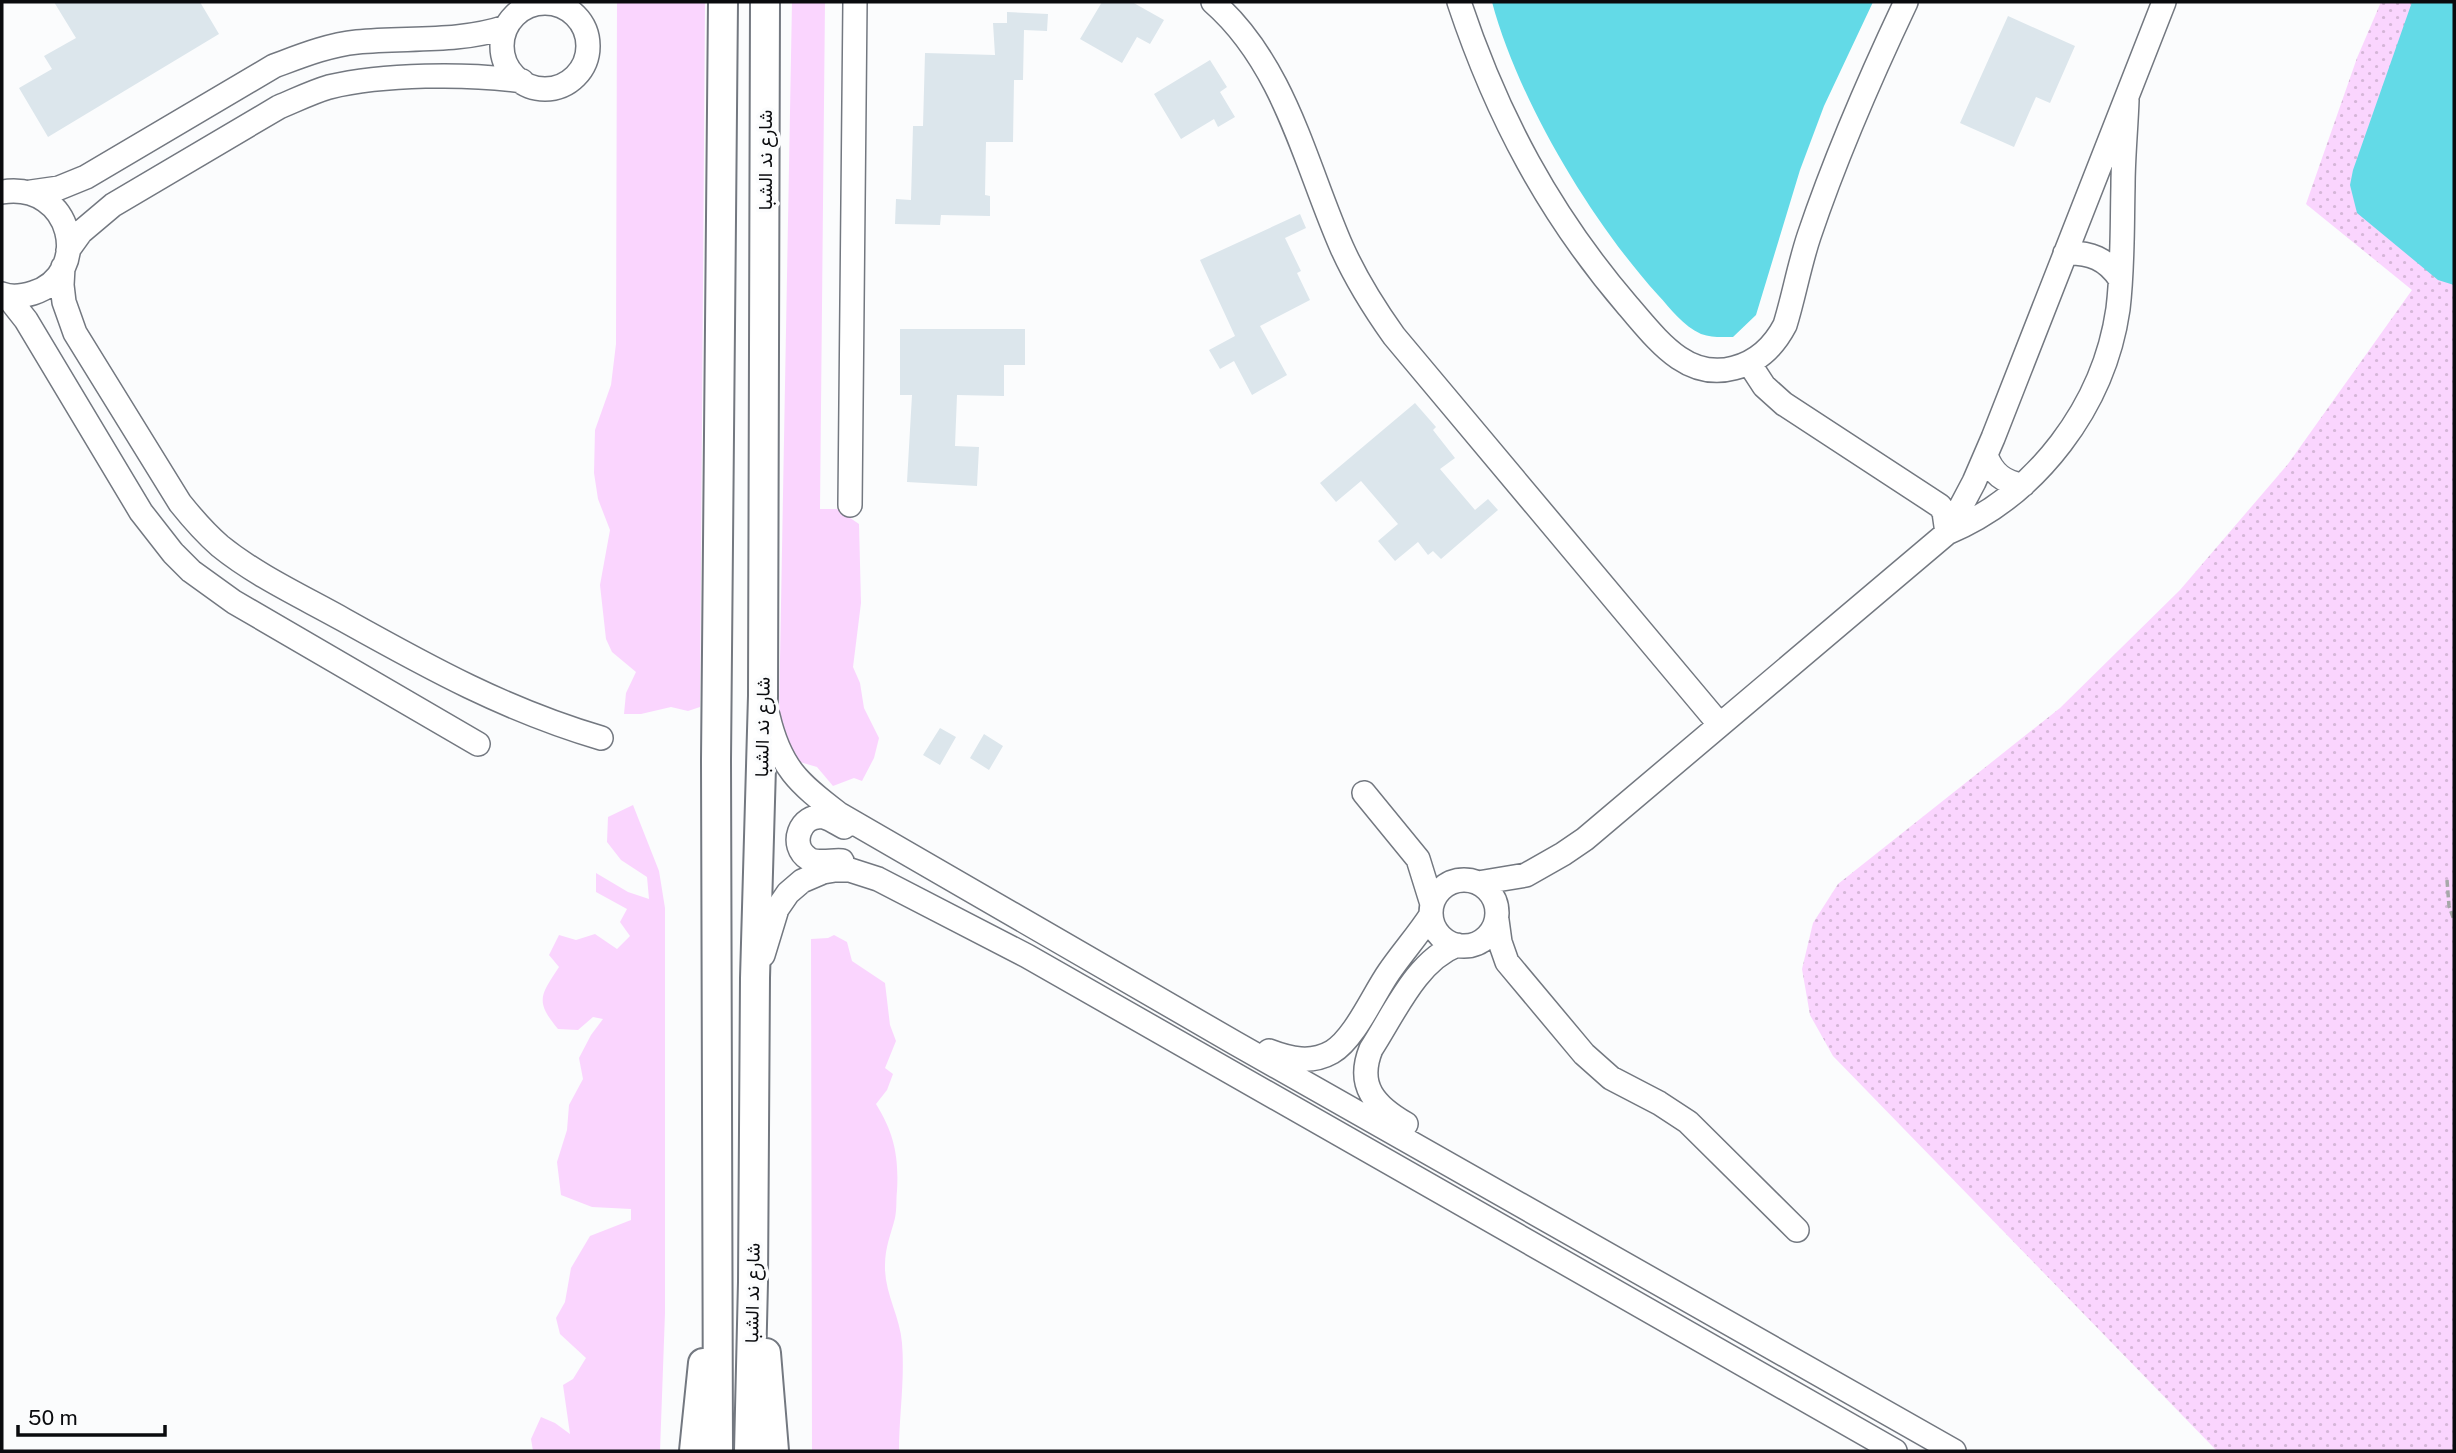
<svg xmlns="http://www.w3.org/2000/svg" width="2456" height="1453" font-family="'Public Sans',Vazirmatn,sans-serif">
	<style>
		.grass { fill: url(#grass-dots) }
		.green { fill: #fad5fe }
		.water { fill: #63dae7 }
		.building { fill: #dce6ec }
		.lines { fill: none; stroke-linecap: round; stroke-linejoin: round }
		.minor-casing { stroke: #737880; stroke-width: 26 }
		.major-casing { stroke: #737880; stroke-width: 32 }
		.path { stroke: #a7a8a9; stroke-width: 3.5; stroke-dasharray: 7 3.5; stroke-linecap: butt }
		.minor { stroke: #fff; stroke-width: 23 }
		.major { stroke: #fff; stroke-width: 28 }
		.labels { text-anchor: middle; dominant-baseline: central; stroke-width: 7; stroke-linejoin: round; paint-order: stroke }
		.street-label { font-size: 19px; fill: #0a0b0e; stroke: #fbfcfd }
	</style>
	<defs>
		<pattern id="grass-dots" width="8" height="8" patternUnits="userSpaceOnUse" patternTransform="scale(1.75)"><rect width="8" height="8" fill="#fad5fe"/><path d="M2 2h.1M6 6h.1" fill="none" stroke="#d5b6d8" stroke-width="1.8" stroke-linecap="round"/></pattern>
	</defs>
	<rect width="100%" height="100%" fill="#fbfcfd"/>
	<!-- grass -->
	<path class="grass" d="M2381,2H2454V1451H2217L1833,1056L1810,1015L1802,969L1813,923L1838,884L2060,708L2180,590L2288,464L2412,290L2306,204L2357,58Z"/>
	<!-- green -->
	<path class="green" d="M617,2H705L700,707L688,711L671,707L641,714H624L626,693L636,672L612,652L606,639L600,585L610,530L598,499L594,473L595,430L611,385L616,344Z
		M792,2H825L820,509H837L859,524L861,603L853,667L860,683L864,708L879,738L874,758L862,781L854,778L833,786L817,767L793,760L785,749L779,714Z
		M633,805L659,871L665,908V1313L660,1451H533L531,1439L541,1417L555,1423L570,1434L563,1385L573,1379L586,1358L560,1334L556,1318L565,1302L571,1268L590,1236L631,1220V1209L592,1207L561,1195L557,1162L567,1130L569,1105L583,1079L579,1058L591,1035L603,1019L593,1017L578,1030L558,1029C535,1001 540,996 559,967L549,955L559,935L576,940L595,934L617,949L630,936L620,922L627,909L596,892V873L628,892L649,899L647,877L621,860L607,842L608,817Z
		M834,935L847,942L852,961L885,983L890,1025L896,1041L885,1068L893,1074L887,1090L876,1104C894,1133 899,1156 897,1191C896,1199 897,1209 895,1218C891,1234 885,1247 885,1265C884,1292 900,1316 902,1343C905,1379 899,1416 899,1451H812L811,939L828,938Z"/>
	<!-- water -->
	<path class="water" d="M1492,2H1873L1824,106L1800,170L1756,315L1733,337C1722,337 1712,338 1701,334C1683,326 1671,309 1658,295C1590,220 1518,99 1492,2Z
		M2412,2H2454V285L2438,280L2357,213L2350,185L2353,170Z"/>
	<!-- building -->
	<path class="building" d="M54,2H200L219,34L48,137L19,88L52,69L44,56L76,38Z
		M1102,2H1132L1164,20L1150,44L1137,37L1122,63L1080,39Z
		M1007,12L1048,14L1047,31L1024,30L1023,80H1014L1013,142H986L985,195L990,196V216L941,215L940,225L895,224L896,199L911,200L913,126H923L925,53L995,55L993,23H1007Z
		M2008,16L2075,46L2050,103L2036,97L2014,147L1960,123Z
		M1210,60L1227,87L1220,92L1235,117L1218,127L1214,119L1181,139L1154,94Z
		M1300,214L1306,228L1285,238L1301,271L1297,273L1310,300L1260,326L1287,375L1252,395L1234,361L1220,369L1209,350L1235,336L1200,260Z
		M900,329H1025V365H1004V396L957,395L955,446L979,447L977,486L907,482L912,395H900Z
		M1415,403L1436,427L1433,430L1455,458L1440,469L1475,510L1488,499L1498,510L1441,559L1433,551L1428,555L1418,542L1395,561L1378,541L1398,524L1361,481L1336,502L1320,483Z
		M940,728L956,737L940,765L923,755Z
		M984,734L1003,746L989,770L970,758Z"/>
	<g class="lines">
		<defs>
			<path id="minor" d="M1213,2C1285,65 1305,164 1342,248C1356,279 1374,308 1394,336L1720,725
				M1459,2C1497,116 1549,214 1628,306C1656,338 1686,381 1734,368C1758,362 1774,346 1785,325C1794,296 1799,266 1809,236C1836,156 1870,78 1906,2
				M502 46a43 43 0 1 1 86 0a43 43 0 1 1-86 0Z
				M2,192C73,181 93,274 33,293C23,296 12,298 2,294
				M31,192L59,188L86,177L274,66C301,56 328,45 357,42C407,37 458,43 506,27
				M68,250L81,232L113,205L279,107C296,100 312,92 329,87C383,74 467,73 522,81
				M2065,253C2090,252 2107,259 2120,279
				M63,267L62,285L64,302L75,333L180,503C192,518 205,533 220,546C257,576 303,597 344,620C430,668 506,710 601,738
				M7,296L26,320L141,512L173,553L191,571L234,602L478,744
				M1749,363L1764,386L1784,404L1940,506L1944,512L1947,533
				M1986,455C1992,473 2004,483 2023,485
				M850,505L855,2
				M1947,533L1974,482L1993,438L2164,2
				M768,716C780,767 798,783 839,814L1235,1043L1954,1451
				M1364,793L1418,859L1432,904
				M842,861C832,860 818,864 809,859C788,846 800,813 824,817C831,819 838,824 844,827
				M1431 913a33 33 0 1 1 66 0a33 33 0 1 1-66 0Z
				M1478,883L1526,875L1563,854L1585,839L1947,533C2037,495 2104,406 2118,309C2123,268 2122,227 2123,186C2123,157 2126,129 2127,100
				M1497,920L1500,942L1507,962L1584,1054L1611,1078L1659,1103L1688,1122L1797,1230
				M763,955L777,909L788,893L802,881L823,872L835,870H850L878,879L1027,956L1895,1451
				M1269,1051C1290,1059 1311,1064 1332,1052C1355,1038 1373,995 1389,972C1402,953 1418,935 1431,915
				M1406,1124C1375,1106 1356,1086 1371,1049C1394,1014 1416,961 1457,945"/>
			<path id="major" d="M766,1353L774,1451
				M694,1451L703,1363
				M718,1451L716,760L723,2
				M749,1451L753,1282L755,978L763,696L765,2"/>
		</defs>
		<!-- minor casing -->
		<use href="#minor" class="minor-casing"/>
		<!-- major casing -->
		<use href="#major" class="major-casing"/>
		<!-- path -->
		<path class="path" d="M2447,880L2449,906L2454,920"/>
		<!-- minor -->
		<use href="#minor" class="minor"/>
		<!-- major -->
		<use href="#major" class="major"/>
	</g>
	<g class="labels">
		<!-- street labels -->
		<g class="street-label">
			<text transform="translate(765 160) rotate(-90)">شارع ند الشبا</text>
			<text transform="translate(762 727) rotate(-89)">شارع ند الشبا</text>
			<text transform="translate(752 1293) rotate(-89)">شارع ند الشبا</text>
		</g>
	</g>
	<!-- border -->
	<rect width="2456" height="1453" fill="none" stroke="#0a0b0e" stroke-width="7"/>
	<!-- scale -->
	<path d="M18 1425v10h147v-10" fill="none" stroke="#0a0b0e" stroke-width="3.5"/>
	<text x="28" y="1425" font-size="21" fill="#0a0b0e" stroke="#fbfcfd" stroke-width="5" paint-order="stroke">50 m</text>
</svg>
